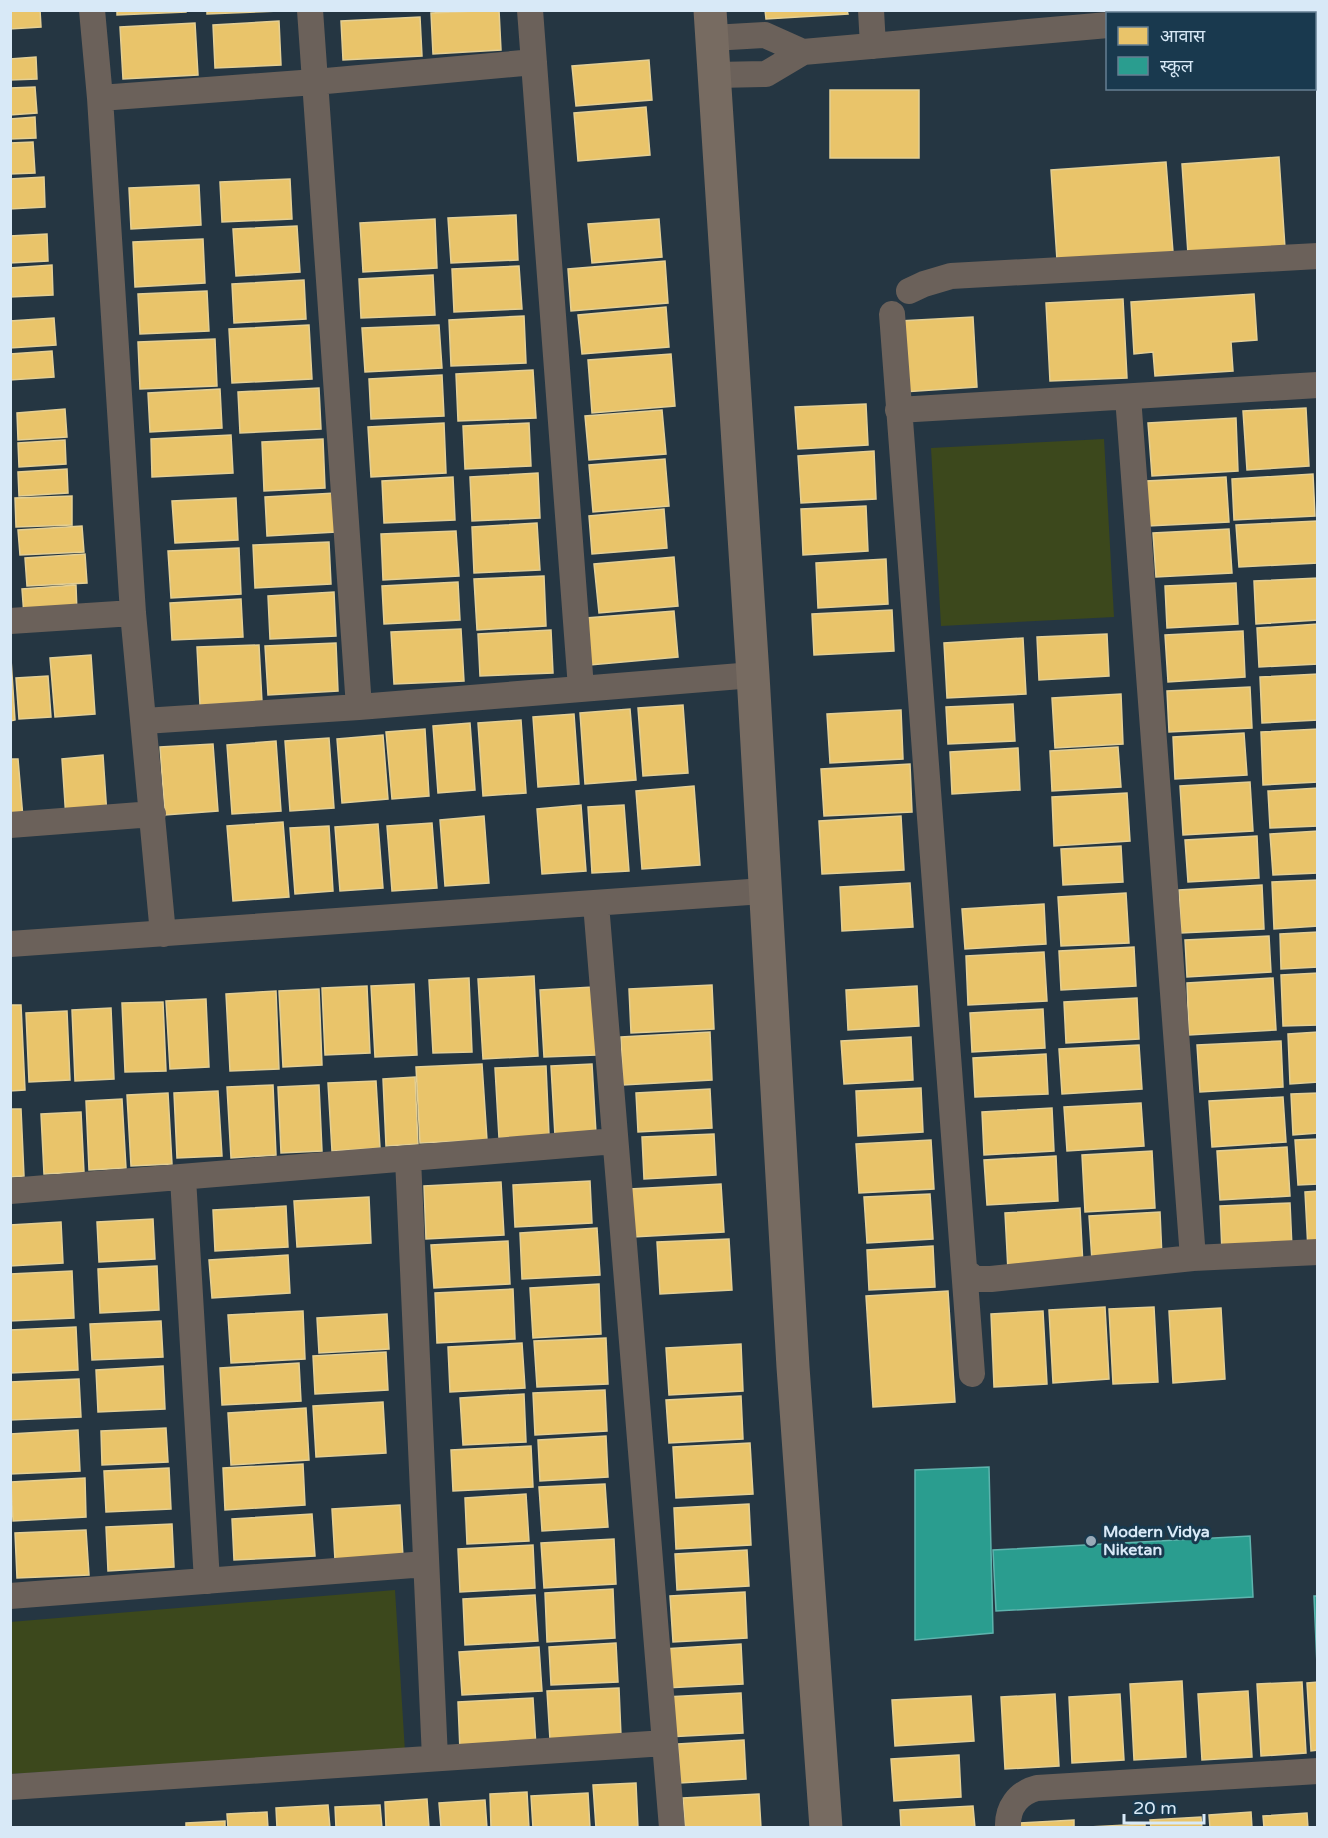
<svg xmlns="http://www.w3.org/2000/svg" width="1328" height="1838" font-family="'Varela Round','Noto Sans Devanagari',sans-serif">
	<style>
		.green { fill: #3c481c }
		.homes { fill: #e9c46a; stroke: #e4cf94; stroke-width: 1.5 }
		.schools { fill: #2a9d8f; stroke: #5eb4ae; stroke-width: 1.5 }
		.lines { fill: none; stroke-linecap: round; stroke-linejoin: round }
		.street { stroke: #6b615a; stroke-width: 26 }
		.secondary { stroke: #776b61; stroke-width: 33 }
		.poi-dot { fill: #99aab8; stroke: #19394e; stroke-width: 2 }
		.labels { text-anchor: middle; dominant-baseline: central; stroke-width: 6; stroke-linejoin: round; paint-order: stroke }
		.poi-label { font-size: 16px; font-weight: bold; fill: #d8e9f7; stroke: #19394e; text-anchor: start }
	</style>
	<rect width="100%" height="100%" fill="#253642"/>
	<!-- green -->
	<path class="green" d="M1104,439L1114,617L941,626L931,448Z
		M395,1590L405,1752L10,1774V1622Z"/>
	<!-- homes -->
	<path class="homes" d="M10,10H40L41,27L10,29Z
		M117,10H186V12L117,15Z
		M207,10H279V11L207,14Z
		M499,10L501,50L433,54L431,13Z
		M765,10H847L848,14L766,19Z
		M420,17L422,56L343,60L341,21Z
		M279,21L281,65L215,68L213,25Z
		M195,23L198,75L123,79L120,27Z
		M36,57L37,79L10,80V59Z
		M649,60L652,100L576,106L572,66Z
		M35,87L37,113L10,115V88Z
		M830,90H919V158H830Z
		M646,107L650,155L578,161L574,113Z
		M35,117L36,138L10,139V119Z
		M33,142L35,173L10,174V143Z
		M1279,157L1285,248L1188,254L1182,164Z
		M1166,162L1173,252L1057,260L1051,170Z
		M44,177L45,207L10,209V179Z
		M290,179L292,219L222,222L220,182Z
		M199,185L201,225L131,229L129,188Z
		M516,215L518,260L451,263L448,218Z
		M435,219L437,268L363,272L360,223Z
		M659,219L662,257L592,263L588,224Z
		M297,226L300,272L236,276L233,229Z
		M47,234L48,261L10,263V236Z
		M203,239L205,283L135,287L133,242Z
		M665,261L668,303L571,311L568,269Z
		M52,265L53,295L10,297V268Z
		M519,266L522,309L454,312L452,269Z
		M433,275L435,315L361,318L359,279Z
		M304,280L306,319L234,323L232,284Z
		M207,291L209,331L140,334L138,294Z
		M1254,294L1257,340L1231,342L1233,371L1155,376L1153,352L1134,354L1131,302Z
		M1123,299L1127,378L1050,381L1046,303Z
		M666,307L669,347L582,354L578,315Z
		M524,316L526,363L451,366L449,320Z
		M973,317L977,387L903,392L899,321Z
		M54,318L56,345L10,348V321Z
		M309,325L312,379L232,383L229,329Z
		M439,325L442,368L365,372L362,328Z
		M215,339L217,386L140,389L138,342Z
		M52,351L54,377L10,380V354Z
		M671,354L675,406L592,413L588,360Z
		M533,370L536,418L458,421L456,374Z
		M442,375L444,416L371,419L369,379Z
		M319,388L321,429L240,433L238,392Z
		M220,389L222,428L150,432L148,393Z
		M866,404L868,445L798,449L795,407Z
		M1306,408L1309,466L1247,470L1243,411Z
		M65,409L67,437L18,440L17,413Z
		M662,410L666,454L589,460L585,416Z
		M1236,418L1238,471L1152,476L1148,423Z
		M444,423L446,473L371,477L368,427Z
		M529,423L531,466L465,469L463,426Z
		M231,435L233,473L152,477L151,439Z
		M323,439L325,488L264,491L262,442Z
		M65,440L66,464L19,467L18,443Z
		M874,451L876,499L801,503L798,456Z
		M665,459L669,506L593,512L589,465Z
		M67,469L68,493L19,496L18,472Z
		M538,473L540,518L472,521L470,477Z
		M1313,474L1315,516L1234,520L1232,479Z
		M453,477L455,520L384,523L382,481Z
		M1226,477L1229,522L1148,526L1146,481Z
		M335,493L336,532L267,536L265,497Z
		M72,496V525L16,527L15,498Z
		M236,498L238,540L175,543L172,501Z
		M866,506L868,551L803,555L801,509Z
		M664,509L667,548L592,554L589,516Z
		M1317,521L1318,563L1239,567L1236,525Z
		M537,523L540,570L474,573L472,527Z
		M82,526L84,552L20,555L18,530Z
		M1229,529L1232,573L1156,577L1153,533Z
		M456,531L459,576L383,580L381,534Z
		M329,542L331,584L255,588L253,545Z
		M239,548L241,594L171,598L168,551Z
		M85,554L87,583L27,586L25,558Z
		M674,557L678,606L599,613L594,564Z
		M886,559L888,604L818,608L816,563Z
		M544,576L546,626L477,630L474,579Z
		M1318,578V620L1256,624L1254,581Z
		M458,582L460,620L384,624L382,586Z
		M1236,583L1238,624L1167,628L1165,586Z
		M76,585L77,613L24,616L22,589Z
		M334,592L336,636L270,639L268,596Z
		M241,599L243,637L172,640L170,603Z
		M892,610L894,651L814,655L812,614Z
		M674,611L678,657L590,665L586,618Z
		M1318,624V664L1259,667L1257,628Z
		M461,629L464,681L394,684L391,632Z
		M551,630L553,673L480,676L478,634Z
		M1243,631L1245,677L1168,682L1165,635Z
		M1107,634L1109,676L1039,680L1037,637Z
		M1023,638L1026,694L947,698L944,643Z
		M336,643L338,691L268,695L265,646Z
		M259,645L262,702L200,705L197,647Z
		M91,655L95,714L55,717L50,658Z
		M11,659L15,720L10,721V659Z
		M1318,674V720L1262,723L1260,677Z
		M48,676L51,717L19,719L16,678Z
		M1250,687L1252,728L1169,732L1167,691Z
		M1121,694L1123,744L1055,748L1052,698Z
		M1013,704L1015,741L948,744L946,707Z
		M683,705L688,773L643,776L638,708Z
		M630,709L636,780L585,784L580,713Z
		M901,710L903,759L830,763L827,714Z
		M574,714L579,784L538,787L533,717Z
		M521,720L526,793L483,796L478,723Z
		M470,723L475,790L438,793L433,726Z
		M425,729L429,796L392,799L386,732Z
		M1318,729V782L1263,785L1261,732Z
		M1244,733L1247,775L1175,779L1173,737Z
		M383,735L388,799L342,803L337,739Z
		M329,738L334,808L290,811L285,741Z
		M276,741L281,811L232,814L227,745Z
		M213,744L218,811L165,815L160,747Z
		M1118,747L1121,787L1052,791L1050,751Z
		M1018,748L1020,790L952,794L950,752Z
		M103,755L107,816L66,819L62,759Z
		M10,759H18L23,818L10,819Z
		M910,764L912,812L824,816L821,769Z
		M1250,782L1253,831L1183,835L1180,786Z
		M694,786L700,865L642,869L636,791Z
		M1318,788V826L1270,828L1268,791Z
		M1127,793L1130,841L1054,846L1052,797Z
		M581,805L586,871L542,874L537,809Z
		M624,805L629,871L592,873L588,807Z
		M484,816L489,883L445,886L440,820Z
		M901,816L904,870L822,874L819,821Z
		M283,822L289,897L233,901L227,826Z
		M432,823L437,888L392,891L387,826Z
		M378,824L383,888L340,891L335,827Z
		M329,826L333,891L295,894L290,828Z
		M1318,831V873L1273,875L1270,834Z
		M1257,836L1259,878L1188,882L1185,840Z
		M1121,846L1123,882L1063,885L1061,849Z
		M1318,880V926L1274,929L1272,882Z
		M910,883L913,927L842,931L840,887Z
		M1262,885L1264,929L1181,933L1179,890Z
		M1126,893L1129,943L1061,946L1058,897Z
		M1044,904L1046,944L965,949L962,909Z
		M1318,932V967L1281,969L1280,934Z
		M1269,936L1271,972L1187,977L1185,940Z
		M1134,947L1136,986L1061,990L1059,951Z
		M1044,952L1047,1001L968,1005L966,956Z
		M1318,973V1025L1283,1026L1281,975Z
		M534,976L538,1056L483,1059L478,979Z
		M469,978L472,1052L433,1053L429,980Z
		M1273,978L1276,1030L1189,1035L1187,983Z
		M414,984L417,1055L375,1057L371,986Z
		M712,985L714,1029L631,1033L629,989Z
		M367,986L370,1053L325,1055L322,988Z
		M917,986L919,1026L848,1030L846,990Z
		M593,987L596,1055L544,1057L540,990Z
		M319,989L322,1065L283,1067L279,991Z
		M276,991L279,1069L230,1071L226,994Z
		M1137,998L1139,1039L1066,1043L1064,1002Z
		M206,999L209,1067L170,1069L166,1001Z
		M163,1002L166,1071L125,1072L122,1003Z
		M10,1005H21L25,1090L10,1091Z
		M111,1008L114,1079L75,1081L72,1010Z
		M1043,1009L1045,1048L972,1052L970,1013Z
		M67,1011L70,1080L29,1082L26,1013Z
		M710,1032L712,1080L623,1085L621,1037Z
		M1318,1032V1082L1290,1084L1288,1034Z
		M911,1037L913,1080L844,1084L841,1041Z
		M1281,1041L1283,1087L1200,1092L1197,1045Z
		M1139,1045L1142,1089L1062,1094L1059,1049Z
		M1046,1054L1048,1094L975,1097L973,1058Z
		M482,1064L487,1140L420,1143L416,1067Z
		M592,1064L596,1133L555,1136L551,1066Z
		M546,1066L549,1135L499,1138L495,1068Z
		M415,1077L418,1144L386,1146L383,1079Z
		M376,1081L380,1148L332,1151L328,1083Z
		M273,1085L276,1155L231,1158L227,1087Z
		M319,1085L322,1151L281,1153L278,1087Z
		M921,1088L923,1132L858,1136L856,1091Z
		M710,1089L712,1128L638,1132L636,1093Z
		M218,1091L222,1156L177,1158L174,1093Z
		M168,1093L172,1164L131,1166L127,1095Z
		M1318,1093V1133L1293,1135L1291,1094Z
		M1283,1097L1286,1142L1212,1147L1209,1101Z
		M122,1099L126,1168L89,1170L86,1101Z
		M1141,1103L1144,1146L1067,1151L1064,1107Z
		M1052,1108L1054,1151L984,1155L982,1112Z
		M10,1109H21L24,1176L10,1177Z
		M81,1112L84,1172L44,1174L41,1114Z
		M714,1134L716,1175L644,1179L642,1137Z
		M1318,1139V1184L1298,1185L1295,1140Z
		M931,1140L934,1189L859,1193L856,1144Z
		M1287,1147L1290,1196L1220,1200L1217,1151Z
		M1152,1151L1155,1208L1085,1212L1082,1155Z
		M1056,1156L1058,1201L987,1205L984,1160Z
		M590,1181L592,1223L515,1227L513,1185Z
		M501,1182L504,1235L426,1239L424,1186Z
		M721,1184L724,1232L633,1237L630,1189Z
		M1318,1191V1250H1308L1305,1192Z
		M930,1194L933,1239L867,1243L864,1197Z
		M369,1197L371,1243L297,1247L294,1201Z
		M1290,1203L1292,1248L1222,1252L1220,1206Z
		M286,1206L288,1247L215,1251L213,1210Z
		M1080,1208L1083,1266L1008,1271L1005,1213Z
		M1160,1212L1162,1258L1092,1261L1089,1216Z
		M153,1219L155,1259L99,1262L97,1222Z
		M61,1222L63,1263L10,1266V1225Z
		M597,1228L600,1275L522,1279L520,1233Z
		M729,1239L732,1290L660,1294L657,1242Z
		M508,1241L510,1284L434,1288L431,1245Z
		M933,1246L935,1287L869,1290L867,1250Z
		M288,1255L290,1293L212,1298L209,1260Z
		M157,1266L159,1310L100,1313L98,1269Z
		M72,1271L74,1318L10,1321V1274Z
		M599,1284L601,1334L533,1338L530,1288Z
		M513,1289L515,1339L437,1343L435,1293Z
		M948,1291L955,1402L873,1407L866,1296Z
		M1105,1307L1109,1379L1053,1383L1049,1310Z
		M1154,1307L1158,1382L1113,1384L1109,1309Z
		M1221,1308L1225,1379L1173,1383L1169,1311Z
		M303,1311L305,1359L231,1363L228,1315Z
		M1043,1311L1047,1384L994,1387L991,1314Z
		M387,1314L389,1349L319,1353L317,1318Z
		M161,1321L163,1357L92,1360L90,1324Z
		M76,1327L78,1370L10,1373V1330Z
		M606,1338L608,1384L537,1387L534,1341Z
		M522,1343L525,1388L450,1392L448,1347Z
		M741,1344L743,1391L669,1395L666,1348Z
		M386,1352L388,1390L315,1394L313,1356Z
		M299,1363L301,1401L222,1405L220,1368Z
		M163,1366L165,1409L98,1412L96,1370Z
		M79,1379L81,1417L10,1420V1382Z
		M605,1390L607,1431L535,1435L533,1393Z
		M524,1394L526,1442L463,1445L460,1398Z
		M741,1396L743,1439L669,1443L666,1400Z
		M383,1402L386,1453L316,1457L313,1406Z
		M306,1408L309,1460L231,1465L228,1413Z
		M166,1428L168,1462L102,1465L101,1431Z
		M78,1430L80,1471L10,1474V1434Z
		M606,1436L608,1477L540,1481L538,1440Z
		M750,1443L753,1494L676,1498L673,1447Z
		M531,1446L533,1487L453,1491L451,1450Z
		M303,1464L305,1505L225,1510L223,1468Z
		M169,1468L171,1509L106,1512L104,1471Z
		M85,1478L86,1517L13,1521L11,1482Z
		M605,1484L608,1527L542,1531L539,1487Z
		M526,1494L529,1541L467,1544L465,1498Z
		M749,1504L751,1545L676,1549L674,1508Z
		M400,1505L403,1557L335,1560L332,1509Z
		M312,1514L315,1556L234,1560L232,1519Z
		M172,1524L174,1567L108,1571L106,1527Z
		M86,1530L89,1575L17,1578L15,1533Z
		M614,1539L616,1584L544,1588L541,1543Z
		M533,1545L535,1588L460,1592L458,1549Z
		M747,1550L749,1586L677,1590L675,1554Z
		M613,1589L615,1638L547,1642L545,1593Z
		M745,1592L747,1638L673,1642L670,1596Z
		M535,1595L538,1641L465,1645L463,1599Z
		M616,1643L618,1682L551,1685L549,1647Z
		M741,1644L743,1684L665,1688L663,1649Z
		M539,1647L542,1691L462,1695L459,1652Z
		M1182,1681L1186,1757L1134,1760L1130,1684Z
		M1302,1682L1306,1753L1261,1756L1257,1684Z
		M1318,1682V1750L1311,1751L1307,1683Z
		M619,1688L621,1736L550,1740L547,1691Z
		M1248,1691L1252,1757L1202,1760L1198,1694Z
		M741,1693L743,1733L667,1737L665,1697Z
		M1055,1694L1059,1766L1005,1769L1001,1697Z
		M1120,1694L1124,1760L1072,1763L1069,1697Z
		M971,1696L974,1741L895,1746L892,1700Z
		M533,1698L536,1747L460,1751L458,1702Z
		M744,1740L746,1779L680,1783L678,1744Z
		M959,1755L961,1797L894,1801L891,1759Z
		M636,1783L638,1828H596L593,1785Z
		M527,1792L529,1828H491L490,1794Z
		M588,1793L590,1828H533L531,1796Z
		M759,1794L761,1828H685L683,1798Z
		M427,1799L429,1828H386L385,1802Z
		M485,1800L487,1828H441L439,1803Z
		M328,1805L330,1828H277L276,1808Z
		M380,1805L382,1828H336L335,1807Z
		M973,1806L975,1828H901L900,1810Z
		M267,1812L268,1828H228L227,1814Z
		M1251,1812L1252,1828H1210L1209,1815Z
		M1307,1813L1308,1828H1264L1263,1816Z
		M1201,1817L1202,1828H1151L1150,1820Z
		M1074,1820V1828H1020V1823Z
		M225,1821V1828H186V1823Z
		M1145,1824V1828H1089V1827Z"/>
	<!-- schools -->
	<path class="schools" d="M989,1467L993,1633L915,1640V1470Z
		M1250,1536L1253,1597L996,1611L993,1550Z
		M1314,1596H1318V1665H1317Z"/>
	<g class="lines">
		<!-- street -->
		<path class="street" d="M92,10L100,98L133,613L163,934
			M310,10L359,707
			M530,10L581,688
			M871,10L873,46
			M1241,14L1275,10
			M712,38L765,35L803,52L766,74L716,75
			M803,52L1108,25
			M100,98L315,82L534,62
			M909,291L924,284L951,276L1318,256
			M892,314L972,1374
			M1128,397L1193,1258
			M898,410L1318,385
			M10,621L133,613
			M144,721L359,707L753,675
			M10,825L153,814
			M596,904L672,1828
			M10,944L764,891
			M408,1159L435,1758
			M183,1178L207,1581
			M10,1191L615,1141
			M965,1271L975,1279H991L1193,1258L1318,1252
			M10,1596L426,1564
			M10,1787L665,1743
			M1008,1828C1007,1808 1018,1793 1037,1788L1318,1771"/>
		<!-- secondary -->
		<path class="secondary" d="M710,10L753,675L793,1367L826,1828"/>
	</g>
	<!-- markers -->
	<circle class="poi-dot" cx="1091" cy="1541" r="6"/>
	<g class="labels">
		<!-- poi labels -->
		<g class="poi-label">
			<text x="1103" y="1532">Modern Vidya<tspan x="1103" dy="18">Niketan</tspan></text>
		</g>
	</g>
	<!-- border -->
	<rect width="1328" height="1838" fill="none" stroke="#d8e9f7" stroke-width="24"/>
	<!-- legend -->
	<rect x="1106" y="12" width="210" height="78" fill="#19394e" stroke="#657f92" stroke-width="1.5"/>
	<rect x="1118" y="27" width="30" height="18" fill="#e9c46a" stroke="#657f92" stroke-width="1.5"/>
	<text x="1160" y="42" font-size="18" fill="#d8e9f7">आवास</text>
	<rect x="1118" y="57" width="30" height="18" fill="#2a9d8f" stroke="#657f92" stroke-width="1.5"/>
	<text x="1160" y="72" font-size="18" fill="#d8e9f7">स्कूल</text>
	<!-- scale -->
	<path d="M1124 1814v9h80v-9" fill="none" stroke="#d8e9f7" stroke-width="3"/>
	<text x="1133" y="1814" font-size="18" fill="#d8e9f7" stroke="#19394e" stroke-width="4.5" paint-order="stroke">20 m</text>
</svg>
